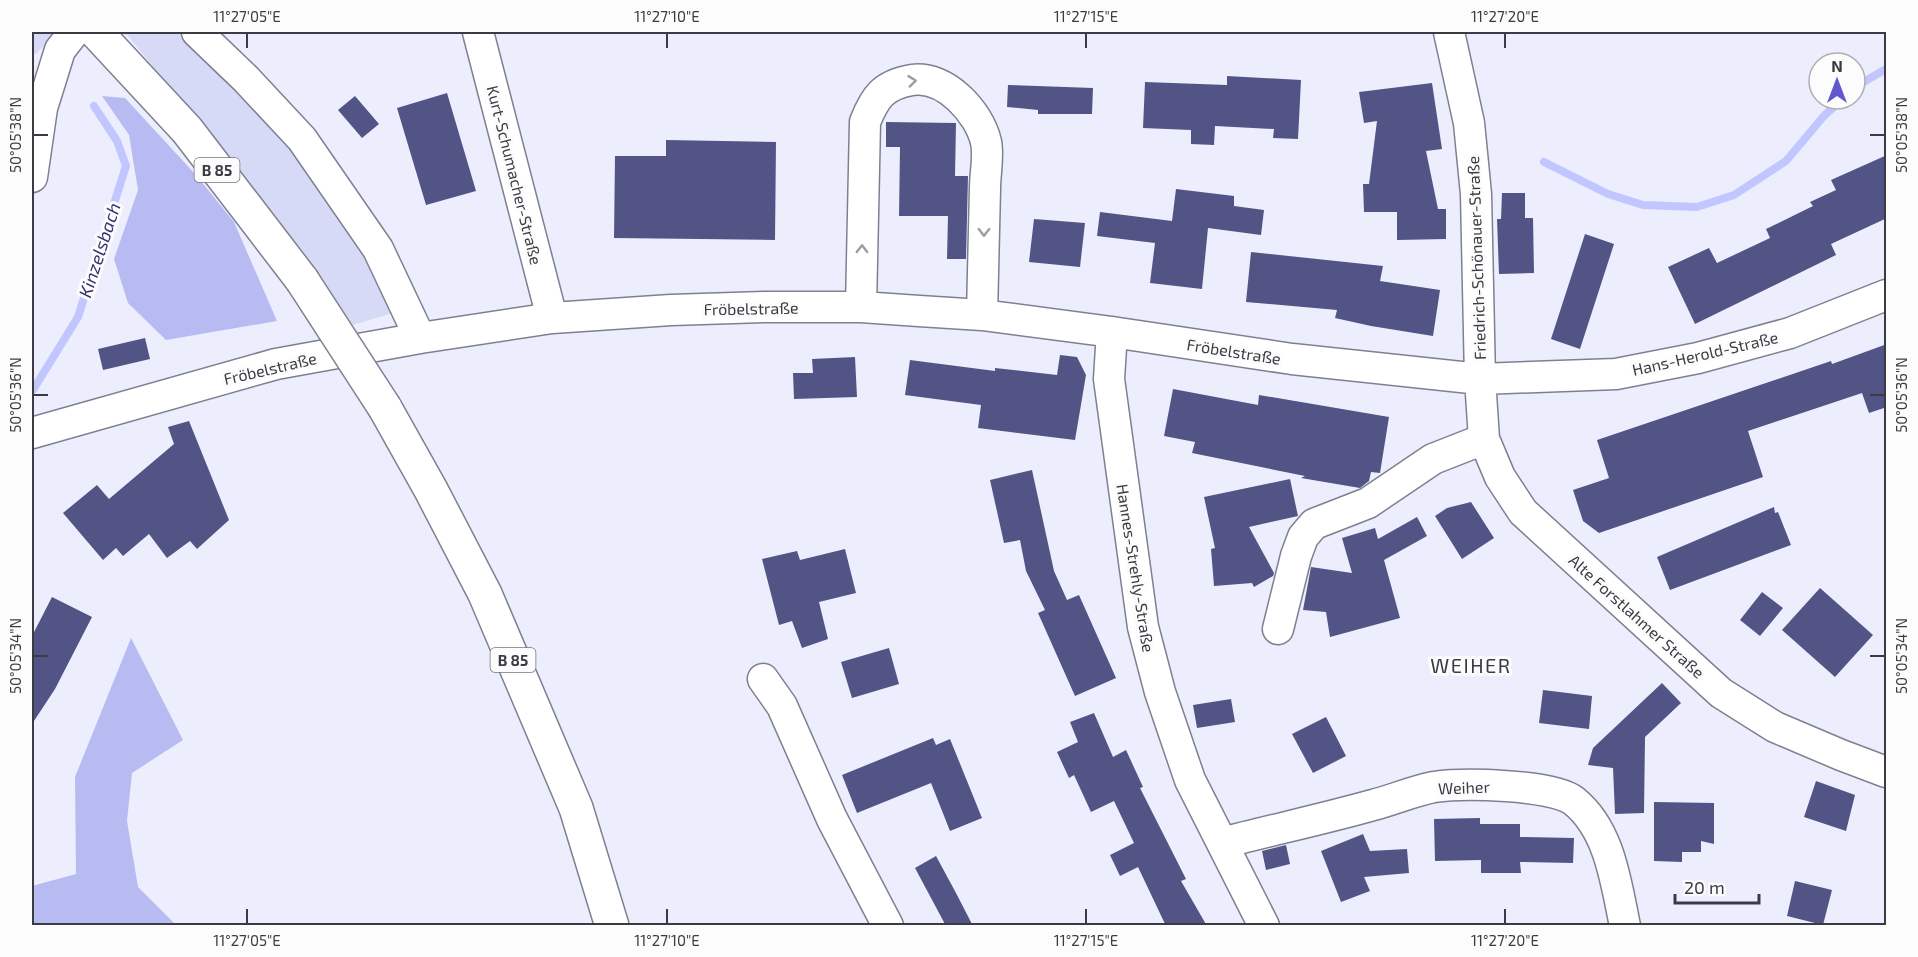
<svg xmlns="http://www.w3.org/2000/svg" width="1918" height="957" font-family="'Exo 2',sans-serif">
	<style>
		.green { fill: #d7daf7 }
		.forest { fill: #b7bbf2 }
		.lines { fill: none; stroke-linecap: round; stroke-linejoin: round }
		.stream { stroke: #c2c6fe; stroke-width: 8 }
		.building { fill: #525485 }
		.minor-casing { stroke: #7e8090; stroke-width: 33 }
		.major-casing { stroke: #7e8090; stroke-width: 36 }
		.minor { stroke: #fff; stroke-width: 30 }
		.major { stroke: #fff; stroke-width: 33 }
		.major-bridge-casing { stroke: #7e8090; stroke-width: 36; stroke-linecap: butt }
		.major-bridge { stroke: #fff; stroke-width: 33 }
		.oneway { stroke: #9d9ea1 }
		.ticks { fill: none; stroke: #3b3c43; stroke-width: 2 }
		.labels { text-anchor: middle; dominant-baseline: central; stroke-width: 6; stroke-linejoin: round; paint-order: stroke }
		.shield { fill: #fcfcfc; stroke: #75767a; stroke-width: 1.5 }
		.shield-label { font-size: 15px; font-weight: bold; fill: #3b3c43 }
		.street-label { font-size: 16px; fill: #3b3c43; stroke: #fcfcfc }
		.water-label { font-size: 18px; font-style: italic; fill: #363375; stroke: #fcfcfc }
		.quarter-label { font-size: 20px; letter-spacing: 1.5px; fill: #3b3c43; stroke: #fcfcfc }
		.neatline { fill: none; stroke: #3b3c43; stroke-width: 2 }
		.ticks-label { font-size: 15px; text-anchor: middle; fill: #3b3c43 }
	</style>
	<rect width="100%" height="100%" fill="#eceefd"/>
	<!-- green -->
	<path class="green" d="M32,32H57L36,54H32Z
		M125,32H197L246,79L406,309L353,325L305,256Z"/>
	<!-- forest -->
	<path class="forest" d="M102,96L125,98L196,175L234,222L277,321L166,340L128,303L114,259L138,190L129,135Z
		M131,638L183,740L132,773L127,821L138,887L176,925H32V886L76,874L75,777Z"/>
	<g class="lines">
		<!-- stream -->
		<path class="stream" d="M1855,87L1886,69
			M1544,162L1608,194L1643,205L1697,207L1734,195L1786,161L1823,117L1842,99
			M33,390L78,317L126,166L117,141L94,106"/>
	</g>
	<!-- building -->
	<path class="building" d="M1227,76L1301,80L1298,139L1273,138L1274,129L1215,126L1214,145L1191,144V130L1143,128L1145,82L1227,85Z
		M1432,83L1442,149L1426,151L1438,209H1446V239L1397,240V212H1364L1363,184H1369L1377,121L1364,123L1359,92Z
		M1008,85L1093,88L1092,114H1038V110L1007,107Z
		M447,93L476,191L426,205L397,108Z
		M355,96L379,124L362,138L338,110Z
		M886,122L956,123L955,176H968L966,259H947L948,216H899L900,147H886Z
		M666,140L776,142L775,240L614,238L615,156H666Z
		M1887,155V218L1831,244L1836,255L1695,324L1668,267L1709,248L1717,263L1770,238L1766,229L1813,206L1810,202L1836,190L1831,180Z
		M1176,189L1234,196V206L1264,210L1261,235L1208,228L1202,289L1150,283L1155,243L1097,236L1100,212L1172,221Z
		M1502,193H1525V218H1533L1534,273L1499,274L1497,219H1501Z
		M1034,219L1085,223L1080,267L1029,262Z
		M1585,234L1614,244L1580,349L1551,339Z
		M1251,252L1383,266L1380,281L1440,290L1433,336L1371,326L1335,318L1337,310L1246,302Z
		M145,338L150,359L103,370L98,349Z
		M1887,344V407L1869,413L1862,393L1748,431L1763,477L1599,533L1583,521L1573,490L1609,478L1597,440L1831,361L1832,364Z
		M1060,355L1077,357L1086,375L1075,440L978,428L981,405L905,395L910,360L995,371V368L1057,375Z
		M855,357L857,397L794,399L793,373H813L812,359Z
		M1173,389L1258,405L1259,395L1389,417L1380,473L1371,472L1369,481L1360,488L1301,478L1305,476L1192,453L1195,442L1164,436Z
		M189,421L229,520L197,549L190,541L167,558L149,534L123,556L116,548L103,560L63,513L97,485L109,499L174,444L168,427Z
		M1032,470L1054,571L1067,600L1079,595L1116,678L1075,696L1038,613L1045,610L1026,571L1020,540L1004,543L990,480Z
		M1290,479L1298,516L1249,527L1274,573L1273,576L1254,587L1252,583L1214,586L1211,549L1215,548L1204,497Z
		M1471,502L1494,538L1462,559L1435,516L1447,508Z
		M1774,507L1775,513L1778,512L1791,545L1670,590L1657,557Z
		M1417,517L1427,536L1384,560L1400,618L1330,637L1326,612L1303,610L1311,567L1352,573L1342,538L1375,528L1378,539Z
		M845,549L856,593L819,602L828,639L802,648L792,621L779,625L762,559L797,551L800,560Z
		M1820,588L1873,635L1835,677L1782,630Z
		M1762,592L1783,608L1760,636L1740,620Z
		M52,597L92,617L55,689L32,724V636Z
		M889,648L899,684L852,698L841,662Z
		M1662,683L1681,703L1645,737L1644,813L1615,814L1613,768L1588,765L1593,748Z
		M1543,690L1592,696L1589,729L1539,723Z
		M1231,699L1235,722L1197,728L1193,705Z
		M1094,713L1113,757L1126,750L1143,787L1140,788L1186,879L1181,881L1207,926H1166L1138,867L1120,876L1110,855L1134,843L1114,801L1091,812L1074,775L1069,778L1057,752L1078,742L1070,722Z
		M1326,717L1346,756L1313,773L1292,734Z
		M933,738L936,745L950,739L982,818L950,831L931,783L857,813L842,775Z
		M1816,781L1855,795L1846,831L1804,817Z
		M1654,802L1714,803V844L1701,841V852H1682V862L1654,861Z
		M1480,818V824H1520V837L1574,838L1573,863L1520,862L1521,873H1481V860L1435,861L1434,819Z
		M1363,834L1370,851L1407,849L1409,873L1364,877L1370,891L1341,902L1321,851Z
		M1286,845L1290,864L1266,870L1262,851Z
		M936,856L956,893L973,926H946L915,868Z
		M1795,881L1832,890L1823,925L1787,916Z"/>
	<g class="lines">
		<defs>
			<path id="minor" d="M197,32L246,79L302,139L378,249L420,338
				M478,32L552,318
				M1449,32L1469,123L1476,194L1480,379L1484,439L1500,477L1523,512L1721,693L1775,727L1841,755L1886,772
				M32,177L42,108L60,50L74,32
				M861,307L865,122C875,97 883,85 912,80C945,75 979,112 986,142C989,156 985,174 985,188C984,230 983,273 982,315
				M1112,332L1109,379L1143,627L1160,692L1190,780L1264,926
				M32,433L276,364L420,338L552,318L671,310L764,307H861L919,311L982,315L1112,332L1292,359L1480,379L1616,374L1698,358L1790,333L1886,295
				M1278,629L1296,556L1303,537L1314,524L1368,503L1433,459L1484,439
				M763,679L782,706L832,819L888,926
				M1222,843C1272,830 1323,819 1373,805C1393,800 1413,791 1434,787C1462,783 1552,784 1574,801C1610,830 1616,883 1625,926"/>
			<path id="major" d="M96,32L187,130L302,280
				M385,408L431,490L485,594L576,808L612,926"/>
		</defs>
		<!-- minor casing -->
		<use href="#minor" class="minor-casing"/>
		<!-- major casing -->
		<use href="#major" class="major-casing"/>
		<!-- minor -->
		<use href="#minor" class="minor"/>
		<!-- major -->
		<use href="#major" class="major"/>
		<defs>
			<path id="major-bridge" d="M302,280L385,408"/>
		</defs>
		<!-- major-bridge casing -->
		<use href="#major-bridge" class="major-bridge-casing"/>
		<!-- major-bridge -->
		<use href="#major-bridge" class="major-bridge"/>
	</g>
	<!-- one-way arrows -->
	<defs><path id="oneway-chevron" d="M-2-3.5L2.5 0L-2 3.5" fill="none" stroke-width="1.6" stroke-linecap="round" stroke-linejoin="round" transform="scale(1.5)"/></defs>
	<g class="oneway">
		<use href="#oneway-chevron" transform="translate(912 81) rotate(-7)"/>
		<use href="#oneway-chevron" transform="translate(984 232) rotate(91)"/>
		<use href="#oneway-chevron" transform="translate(862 249) rotate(-89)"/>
	</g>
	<!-- ticks -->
	<path class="ticks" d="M247,33V48M667,33V48M1086,33V48M1505,33V48M33,135H48M1870,135H1885M33,395H48M1870,395H1885M33,656H48M1870,656H1885M247,909V924M667,909V924M1086,909V924M1505,909V924"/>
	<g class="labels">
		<!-- shield labels -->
		<g class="shield">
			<rect x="194.5" y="158" width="45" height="24" rx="4.5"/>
			<rect x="490.5" y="648" width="45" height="24" rx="4.5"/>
		</g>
		<g class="shield-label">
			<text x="217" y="170">B 85</text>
			<text x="513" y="660">B 85</text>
		</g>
		<!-- street labels -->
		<g class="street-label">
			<text transform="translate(515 175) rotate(76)">Kurt-Schumacher-Straße</text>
			<text transform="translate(1476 258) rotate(-92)">Friedrich-Schönauer-Straße</text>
			<text transform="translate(751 308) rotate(-1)">Fröbelstraße</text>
			<text transform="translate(1234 351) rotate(9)">Fröbelstraße</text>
			<text transform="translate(1705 353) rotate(-13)">Hans-Herold-Straße</text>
			<text transform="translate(270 368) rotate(-13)">Fröbelstraße</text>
			<text transform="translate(1136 568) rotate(81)">Hannes-Strehly-Straße</text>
			<text transform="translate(1637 616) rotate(42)">Alte Forstlahmer Straße</text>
			<text transform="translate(1464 787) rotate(-2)">Weiher</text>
		</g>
		<!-- water labels -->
		<g class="water-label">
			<text transform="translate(99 250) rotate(-72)">Kinzelsbach</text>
		</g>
		<!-- quarter labels -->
		<g class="quarter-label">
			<text x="1471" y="665">WEIHER</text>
		</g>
	</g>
	<!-- border -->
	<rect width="1918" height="957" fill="none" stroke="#fcfcfc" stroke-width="66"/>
	<!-- north arrow -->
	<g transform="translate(1837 81)"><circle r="28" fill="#fcfcfc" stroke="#afafb2" stroke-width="1.5"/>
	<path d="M0-4.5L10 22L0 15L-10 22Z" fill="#6058d1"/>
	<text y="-9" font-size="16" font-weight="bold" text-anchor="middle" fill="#3b3c43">N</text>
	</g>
	<!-- scale -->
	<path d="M1675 894v9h84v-9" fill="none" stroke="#3b3c43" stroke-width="3"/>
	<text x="1684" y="894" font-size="18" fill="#3b3c43" stroke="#fcfcfc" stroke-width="4.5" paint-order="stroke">20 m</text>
	<rect x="33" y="33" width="1852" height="891" class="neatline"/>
	<g class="ticks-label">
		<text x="247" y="22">11°27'05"E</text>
		<text x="667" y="22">11°27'10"E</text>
		<text x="1086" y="22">11°27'15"E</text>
		<text x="1505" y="22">11°27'20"E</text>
		<text transform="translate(16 135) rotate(-90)" y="5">50°05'38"N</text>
		<text transform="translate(1902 135) rotate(-90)" y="5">50°05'38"N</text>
		<text transform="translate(16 395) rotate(-90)" y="5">50°05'36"N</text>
		<text transform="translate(1902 395) rotate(-90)" y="5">50°05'36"N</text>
		<text transform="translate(16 656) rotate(-90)" y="5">50°05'34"N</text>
		<text transform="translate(1902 656) rotate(-90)" y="5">50°05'34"N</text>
		<text x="247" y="946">11°27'05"E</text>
		<text x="667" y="946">11°27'10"E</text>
		<text x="1086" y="946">11°27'15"E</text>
		<text x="1505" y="946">11°27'20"E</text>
	</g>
</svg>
